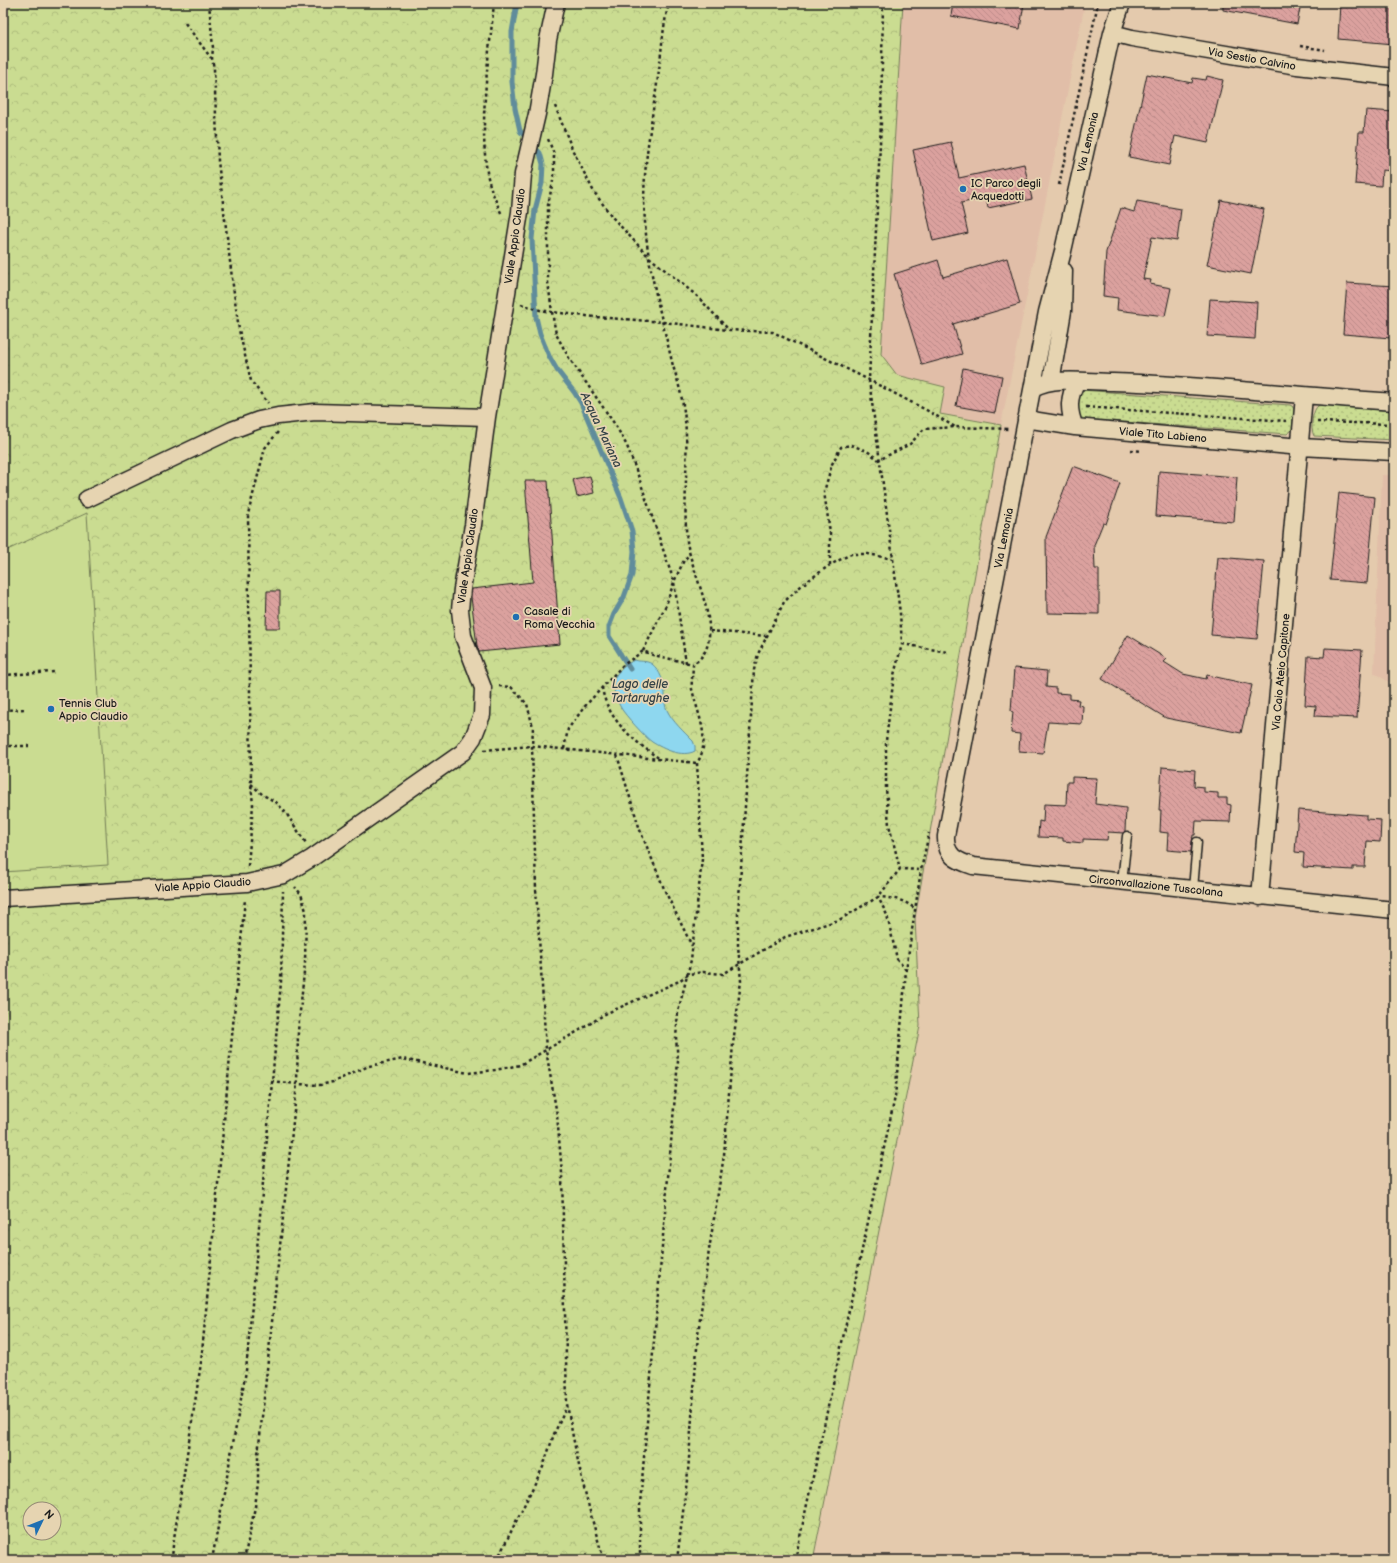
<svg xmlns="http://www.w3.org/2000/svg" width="1397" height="1563" font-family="'Balsamiq Sans',sans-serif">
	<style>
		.built { fill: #e1bea8 }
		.grass { fill: url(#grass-dots); stroke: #737c56 }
		.park { fill: url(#park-crowns); stroke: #737c56; fill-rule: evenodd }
		.pitch { fill: #cadc91; stroke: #737c56 }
		.water { fill: #8ed7ef; stroke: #608c9b }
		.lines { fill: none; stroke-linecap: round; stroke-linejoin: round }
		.stream { stroke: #608c9b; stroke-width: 5 }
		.building { fill: url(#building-back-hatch); stroke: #1c1c1c }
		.lane-casing { stroke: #1c1c1c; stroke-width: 11 }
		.street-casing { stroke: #1c1c1c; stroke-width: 19 }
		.path { stroke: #1c1c1c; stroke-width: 2.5; stroke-dasharray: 3 3; stroke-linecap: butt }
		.lane { stroke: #e6d4b1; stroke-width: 8 }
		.street { stroke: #e6d4b1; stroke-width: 16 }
		.poi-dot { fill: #1f6fb2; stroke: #e6d4b1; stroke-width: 1.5 }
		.labels { text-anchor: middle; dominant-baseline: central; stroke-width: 3.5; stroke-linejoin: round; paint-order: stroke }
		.street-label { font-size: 11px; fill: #1c1c1c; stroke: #e6d4b1 }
		.poi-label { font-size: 11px; fill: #1c1c1c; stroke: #e6d4b1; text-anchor: start }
		.water-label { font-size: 12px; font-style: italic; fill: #334146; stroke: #e6d4b1 }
	</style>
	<defs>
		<pattern id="grass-dots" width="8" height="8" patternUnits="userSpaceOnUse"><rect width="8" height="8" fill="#cadc91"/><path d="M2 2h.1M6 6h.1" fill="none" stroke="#adbc7c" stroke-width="1.8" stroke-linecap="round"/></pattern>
		<pattern id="park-crowns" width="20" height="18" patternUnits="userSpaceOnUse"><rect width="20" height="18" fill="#cadc91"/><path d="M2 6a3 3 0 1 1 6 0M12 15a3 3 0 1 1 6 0" fill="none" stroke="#adbc7c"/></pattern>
		<pattern id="building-back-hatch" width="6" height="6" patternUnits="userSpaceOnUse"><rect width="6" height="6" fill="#dba19e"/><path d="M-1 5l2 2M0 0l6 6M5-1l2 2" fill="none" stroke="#bb8a88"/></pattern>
	</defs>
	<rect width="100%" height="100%" fill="#e4caad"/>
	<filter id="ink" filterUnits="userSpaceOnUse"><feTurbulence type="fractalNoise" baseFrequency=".025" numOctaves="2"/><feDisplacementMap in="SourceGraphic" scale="8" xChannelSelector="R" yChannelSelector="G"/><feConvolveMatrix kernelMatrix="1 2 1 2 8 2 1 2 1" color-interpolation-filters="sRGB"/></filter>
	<g filter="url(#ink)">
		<!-- built -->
		<path class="built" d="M903,3H1085L1001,425L940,413L945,387L897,375L881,354Z
			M1382,475H1394V685L1374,673Z"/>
		<!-- grass -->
		<path class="grass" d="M1081,390L1290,405L1292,406L1294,409L1292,430L1287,434L1082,419L1077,417L1076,393Z
			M1319,405L1394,411V440L1314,436C1310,429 1312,409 1319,405Z"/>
		<!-- park -->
		<path class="park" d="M3,3H903L881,354L897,375L945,387L940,414L1001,425L915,918L920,1026L813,1560H3ZM30,1509H54V1533H30Z"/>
		<!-- pitch -->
		<path class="pitch" d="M87,513L108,865L3,872V552Z"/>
		<!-- water -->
		<path class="water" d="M634,660C639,662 646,660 652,664C660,670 665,684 665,694C665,700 664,704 667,710C672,721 684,732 693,741L695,746V751C682,758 663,749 652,742C646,738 624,714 621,708C617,701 611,686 614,679C617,671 627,664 634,660Z"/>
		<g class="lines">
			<!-- stream -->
			<path class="stream" d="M517,3L512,32V82L515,108L520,131L540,153L543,164L542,183L535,210L532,239L536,317L540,334L549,356L557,370L574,392L581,403L621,498L632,531L634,551L632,575L624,597L614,614L609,627V636L630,669"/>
		</g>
		<!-- building -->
		<path class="building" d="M953,3H1024L1020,29L951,16Z
			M1223,3H1301L1297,24L1223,10Z
			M1340,3H1394V44L1338,39Z
			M1147,74L1192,83L1193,78L1206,80L1207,76L1223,80L1208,143L1175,136L1169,165L1129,157Z
			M1366,110L1394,112L1391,145H1394V171L1382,170L1381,186L1355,184L1359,132H1364Z
			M951,142L959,178L1024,164L1032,199L988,208L986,198L961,203L968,233L933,241L913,150Z
			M1221,200L1264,209L1251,274L1207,265Z
			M1137,201L1181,209L1177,241L1152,237L1143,279L1151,280L1150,284L1171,288L1165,316L1117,310L1118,298L1103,296L1106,252L1121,208L1134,212Z
			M1007,258L1020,304L953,324L962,354L922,365L894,274L938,260L943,277Z
			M1347,283L1394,286L1391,338L1343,334Z
			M1210,299L1257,302L1255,339L1207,336Z
			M963,368L1002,376L995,413L956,406Z
			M1073,466L1120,483L1106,524L1103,523L1094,545L1095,569H1099V614L1047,613L1046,537Z
			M1159,471L1237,477L1234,522L1156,516Z
			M590,476L594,493L577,497L573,479Z
			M525,481H548L560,644L479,652L477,646L471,597L472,589L533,582Z
			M1339,493L1375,497L1367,583L1330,580Z
			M1218,557L1264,561L1257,639L1211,635Z
			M267,591H280V628H266Z
			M1128,635L1167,659L1164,662L1183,674L1206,679L1207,675L1252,685L1241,733L1166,718L1102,679Z
			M1325,648L1362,650L1357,718L1315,716L1316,706L1305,705L1308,656L1324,657Z
			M1014,668L1047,671L1046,687L1056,688V693L1070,694V699L1079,700L1078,705L1083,706L1082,724L1048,722L1043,753L1019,751L1020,734L1011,733L1013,712L1011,711Z
			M1162,767L1195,770L1194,786L1204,787V792L1218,793V798H1227V804L1231,805L1230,822L1196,821L1195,835H1193L1191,852L1167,850L1168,833L1160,832L1161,810H1159Z
			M1072,777L1097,778L1095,804L1126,808L1125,831L1123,833L1108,832L1107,840L1083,839V843L1063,841V838L1038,837L1039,821L1043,822L1044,804L1066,805L1067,782H1072Z
			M1298,810L1366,815V819L1381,820L1380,842L1367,841L1365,867H1353V870L1303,867L1304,853L1295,852Z"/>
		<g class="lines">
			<defs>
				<path id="lane" d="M1122,882L1127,836
					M1193,889L1197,842"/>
				<path id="street" d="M1122,3L1112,33L1063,251L1047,312L946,836C945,856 957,861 973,866L1394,910
					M1112,33L1132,38L1297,66L1394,77
					M1051,382L1063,311L1064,271
					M1033,388C1056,376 1087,382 1113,382C1207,385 1300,396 1394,402
					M1026,419L1075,427L1301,447L1394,452
					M1075,427C1068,410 1068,398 1077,381
					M87,499L232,430L259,420L278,416L315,412L487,417
					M1260,897L1304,396
					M3,898L247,883L284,875L312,858L463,752L473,738L482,715L483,688L463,636L460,610L462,589L473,525L487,417L520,212L523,174L537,114L544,74L548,40L556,3"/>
			</defs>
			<!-- lane casing -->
			<use href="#lane" class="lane-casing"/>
			<!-- street casing -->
			<use href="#street" class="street-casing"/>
			<!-- path -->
			<path class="path" d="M209,3L213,48L212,58L214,69L218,161L232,278L239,330L251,381L268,403
				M494,3C489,56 479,119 487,172C489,187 496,201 502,215
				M185,23L211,58
				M1300,46L1325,50
				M555,106L573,151L594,192L613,218L649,257L697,296L729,330L773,332L869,380L928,411L955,427
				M1059,185L1098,3
				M521,304L540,310L552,312L548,282V205L554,176V154L548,139
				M1086,407L1286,421
				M1317,422L1394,424
				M1131,450L1142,451
				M893,559L900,613L902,644L894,675L886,741V788L889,825L900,869
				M830,565V532L824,492L832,464L841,447L851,445L867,451L879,460L910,444L924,429L955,427L1009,429
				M710,631L767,636
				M902,644L947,652
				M643,651L666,605L674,582L639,478L627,446L616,426L569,358L556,334L552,312L595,317L663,322L728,330
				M686,663L674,582L684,560L689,555
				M3,675L54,672
				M499,686L511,687L527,704L533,727L532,746L536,889L546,1050L557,1115L562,1173L567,1404C576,1457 588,1509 604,1560
				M602,687C606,719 635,742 660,759
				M3,710L27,709
				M3,746H29
				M564,749L568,729L586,705L622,666L643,651L653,655L693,664
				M484,750L532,746L697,763
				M617,755L640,830L665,891L692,946
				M251,784L263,795L276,802L286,813L306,843
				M248,866L253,805L251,784L248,514L265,448L278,432
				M906,970L897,959L887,915L878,897C892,898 903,899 914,908
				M271,1081L297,1084L320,1085L333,1082L369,1066L403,1059L468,1073L495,1070L520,1065L580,1030L605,1014L677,982L689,974L703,972L723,974L785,937L839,920L878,897L900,869L921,870L929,833
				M172,1560L173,1545L201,1363L245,899
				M212,1560L246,1371L281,982L283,891
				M244,1560L255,1507L258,1483V1455L297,1084L298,1031L305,963L306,911L301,894L295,887
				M497,1560L543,1467L554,1434L567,1406
				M640,1560V1504L678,1061L676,1038L678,1012L691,960L702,859L697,763C712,741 697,712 692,689C691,682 693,672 693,664C731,641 691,575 687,541C682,493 692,443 681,395C679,385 676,375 673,366C662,319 648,270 645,222C641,171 652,121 659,70C662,47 663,25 669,3
				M677,1560L688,1472L698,1334L709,1250L724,1155L733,1044L741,981L738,945V913L754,670L758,654L784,602L802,585L830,565L851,554H868L893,559L869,380L881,122L883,3
				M795,1560L895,1097L906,970L921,870"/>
			<!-- lane -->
			<use href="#lane" class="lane"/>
			<!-- street -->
			<use href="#street" class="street"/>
		</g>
	</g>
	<!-- markers -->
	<g class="poi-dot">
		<circle cx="963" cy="189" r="4"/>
		<circle cx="516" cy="617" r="4"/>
		<circle cx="51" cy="709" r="4"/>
	</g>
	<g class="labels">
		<!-- street labels -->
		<g class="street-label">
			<text transform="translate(1252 59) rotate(10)">Via Sestio Calvino</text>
			<text transform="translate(1088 142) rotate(-77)">Via Lemonia</text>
			<text transform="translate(515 236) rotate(-82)">Viale Appio Claudio</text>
			<text transform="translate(1163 435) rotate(5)">Viale Tito Labieno</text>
			<text transform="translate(1004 538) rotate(-79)">Via Lemonia</text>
			<text transform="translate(468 556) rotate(-82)">Viale Appio Claudio</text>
			<text transform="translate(1281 672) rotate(-85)">Via Caio Ateio Capitone</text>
			<text transform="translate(203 885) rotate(-4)">Viale Appio Claudio</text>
			<text transform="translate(1156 886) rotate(6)">Circonvallazione Tuscolana</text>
		</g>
		<!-- poi labels -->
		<g class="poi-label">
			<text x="971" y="183">IC Parco degli<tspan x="971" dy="13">Acquedotti</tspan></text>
			<text x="524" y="611">Casale di<tspan x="524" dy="13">Roma Vecchia</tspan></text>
			<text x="59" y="703">Tennis Club<tspan x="59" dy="13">Appio Claudio</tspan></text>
		</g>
		<!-- water labels -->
		<g class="water-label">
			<text transform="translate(601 430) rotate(65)">Acqua Mariana</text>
			<text x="640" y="684">Lago delle<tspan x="640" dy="14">Tartarughe</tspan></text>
		</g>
	</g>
	<!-- margin -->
	<rect width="1397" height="1563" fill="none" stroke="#e6d4b1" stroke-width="16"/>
	<rect x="8" y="8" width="1381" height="1547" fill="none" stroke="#1c1c1c" stroke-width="1.5" filter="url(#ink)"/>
	<!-- north arrow -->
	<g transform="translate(42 1521) rotate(47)"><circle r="19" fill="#e6d4b1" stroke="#958a75"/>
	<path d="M0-3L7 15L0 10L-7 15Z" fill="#1f6fb2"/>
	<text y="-6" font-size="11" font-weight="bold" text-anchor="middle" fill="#1c1c1c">N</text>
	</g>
</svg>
